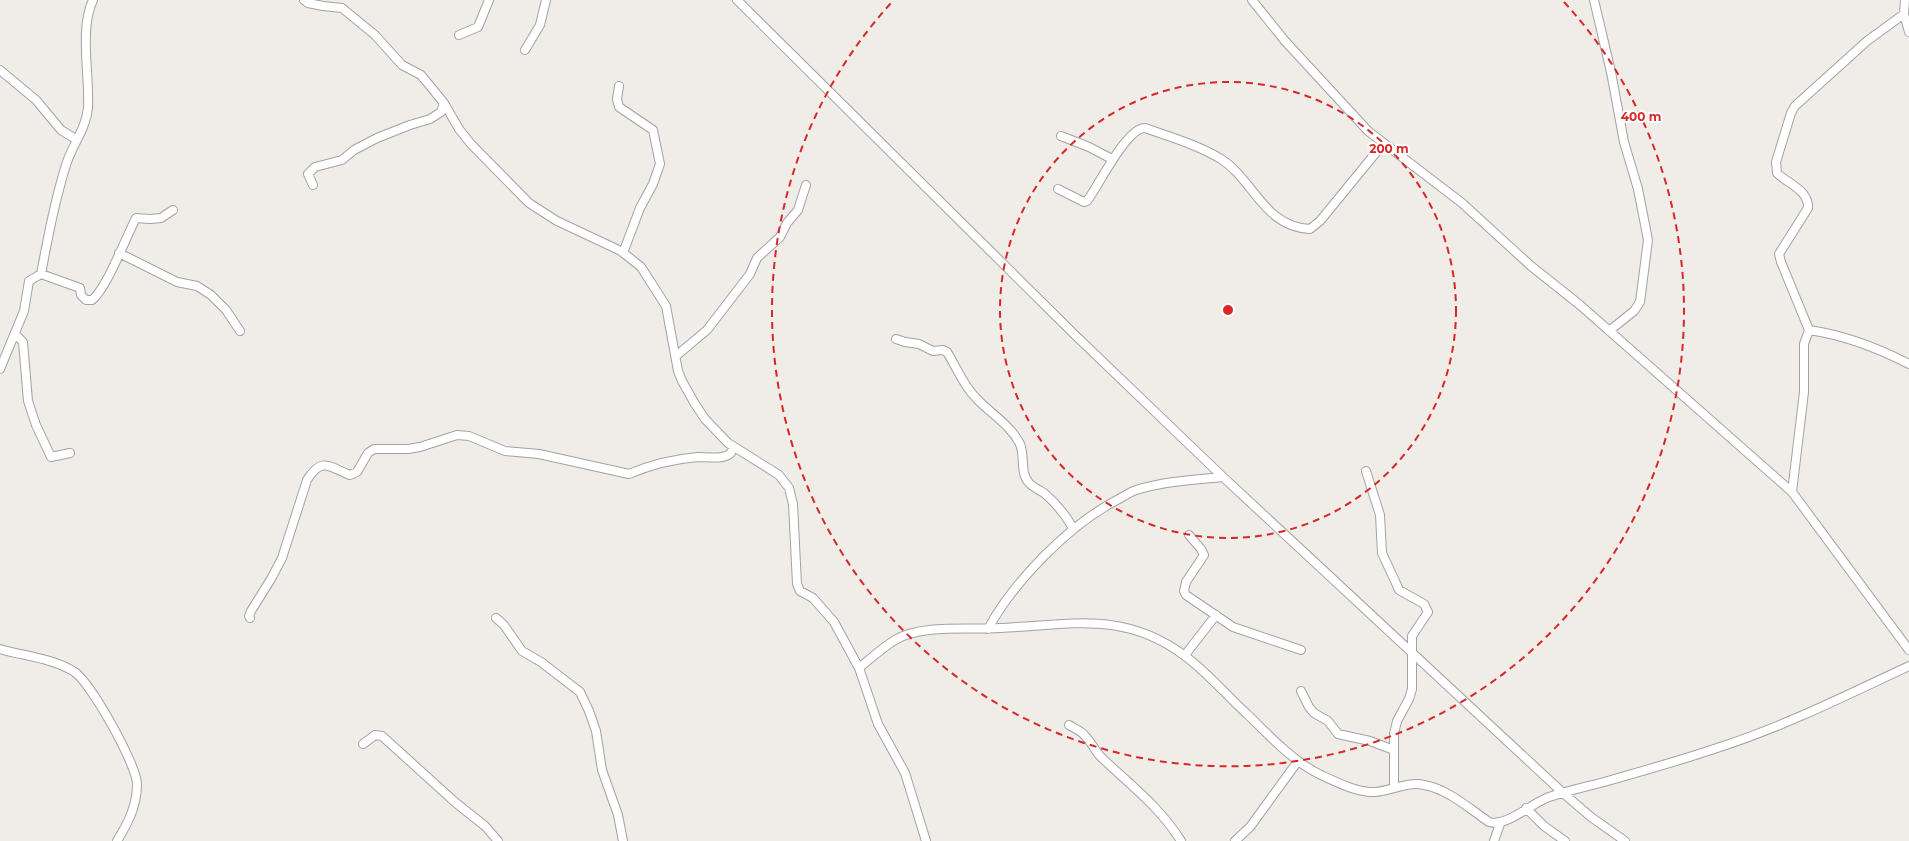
<svg xmlns="http://www.w3.org/2000/svg" width="1909" height="841" font-family="Montserrat,sans-serif">
	<style>
		.lines { fill: none; stroke-linecap: round; stroke-linejoin: round }
		.minor-casing { stroke: #a2a2a2; stroke-width: 10 }
		.minor { stroke: #fff; stroke-width: 8 }
		.ring { fill: none; stroke: #d62828; stroke-width: 2; stroke-dasharray: 7 5 }
		.centre { fill: #d62828; stroke: #fff; stroke-width: 2 }
		.ring-label { font-size: 12px; text-anchor: middle; font-weight: bold; fill: #d62828; stroke: #fff; stroke-width: 4; stroke-linejoin: round; paint-order: stroke }
	</style>
	<rect width="100%" height="100%" fill="#f0ede9"/>
	<g class="lines">
		<defs>
			<path id="minor" d="M304,0L308,3L323,6L342,8L375,35L402,65L421,75L444,103L459,129L471,144L529,203L557,221L621,251L641,267L666,306L678,371L682,381L695,404L705,419L728,443L779,475L789,488L793,504L797,584L800,591L813,598L834,622L859,668L878,724L905,773L926,841
				M737,0L1074,334L1223,477L1563,793L1591,817L1625,841
				M1252,0L1285,41L1368,131L1462,203L1531,266L1580,305L1792,492L1909,650
				M1594,0L1611,72L1624,142L1638,189L1648,240L1640,302L1634,311L1609,331
				M1905,0L1904,14L1909,32
				M459,35L478,27L489,0
				M525,50L540,25L546,0
				M0,70L36,100L61,130L77,140
				M619,86L617,99L619,107L653,130L660,164L653,184L640,208L623,253
				M1061,136L1089,147L1112,159
				M313,185L308,174L315,167L342,160L354,150L377,138L410,125L430,119L441,112L444,103
				M1058,189L1084,202L1087,201C1098,187 1126,128 1145,128C1170,137 1198,145 1221,159C1254,180 1264,227 1310,229L1320,221L1383,144
				M119,253L177,282L197,286L211,295L226,310L240,331
				M41,274L80,288L81,295L86,300H92C107,288 126,237 136,218L150,219L161,218L173,210
				M1809,330C1843,335 1878,348 1909,364
				M15,334L23,342L28,401L36,425L51,457L70,453
				M896,339L905,342L919,344L933,351L943,350L947,352C957,368 963,385 976,398C990,413 1009,424 1019,442C1026,454 1019,472 1029,483C1033,487 1039,490 1044,493C1056,503 1065,514 1073,528
				M676,356L707,330L750,274L757,258L780,237L787,223L798,210L806,185
				M0,369L24,311L29,281L41,274C48,237 55,200 66,165C72,145 86,129 88,108C90,77 79,29 93,0
				M1366,471L1380,515L1382,553L1395,581L1399,590L1424,604L1428,612L1412,636V689L1409,699L1397,721L1394,734V788
				M1792,492L1804,392V344L1809,330L1781,262L1779,254L1808,208C1809,190 1788,184 1777,173L1776,162L1791,113L1795,106L1867,41L1904,14
				M1189,535L1201,549L1204,555L1186,582L1184,591L1186,595L1233,627L1301,650
				M250,618L249,616L251,611L271,579L282,558L307,480C322,456 329,467 350,475L357,472L368,453L374,449H408L420,447L457,435L469,436L505,451L539,454L629,474C650,465 674,459 698,457C707,457 724,460 731,453L733,446
				M496,618L504,625L522,651L541,662L580,692L589,711L596,731L602,770L618,815L623,841
				M988,629C1014,581 1069,525 1117,500C1123,497 1130,492 1136,490C1166,481 1193,480 1223,477
				M0,649C24,656 51,658 73,671C89,679 137,765 137,784C137,806 128,823 117,841
				M1185,655L1216,615
				M859,668C870,659 882,648 895,640C922,624 969,630 1000,628C1070,625 1124,610 1185,656C1208,673 1226,695 1247,714C1270,736 1292,761 1321,775C1336,782 1358,793 1375,792C1391,791 1408,781 1424,785C1448,789 1470,809 1489,822C1507,827 1530,804 1549,797C1567,791 1585,787 1604,782C1643,771 1682,760 1720,747C1785,726 1847,695 1909,666
				M1301,691L1309,707L1314,713L1328,721L1338,734L1370,741L1394,750
				M1069,725C1075,729 1082,731 1086,737C1092,743 1095,751 1101,757C1129,784 1160,807 1181,841
				M363,744L375,735L382,736L456,803L485,826L498,841
				M1526,808L1544,826L1565,841
				M1235,841L1250,827L1298,761
				M1494,841L1500,824"/>
		</defs>
		<!-- minor casing -->
		<use href="#minor" class="minor-casing"/>
		<!-- minor -->
		<use href="#minor" class="minor"/>
	</g>
	<!-- distance rings -->
	<g class="ring">
		<circle cx="1228" cy="310" r="228"/>
		<path d="M1564 2A456 456 0 1 1 892 2"/>
	</g>
	<circle cx="1228" cy="310" r="6" class="centre"/>
	<g class="ring-label">
		<text x="1641" y="121">400 m</text>
		<text x="1389" y="153">200 m</text>
	</g>
</svg>
